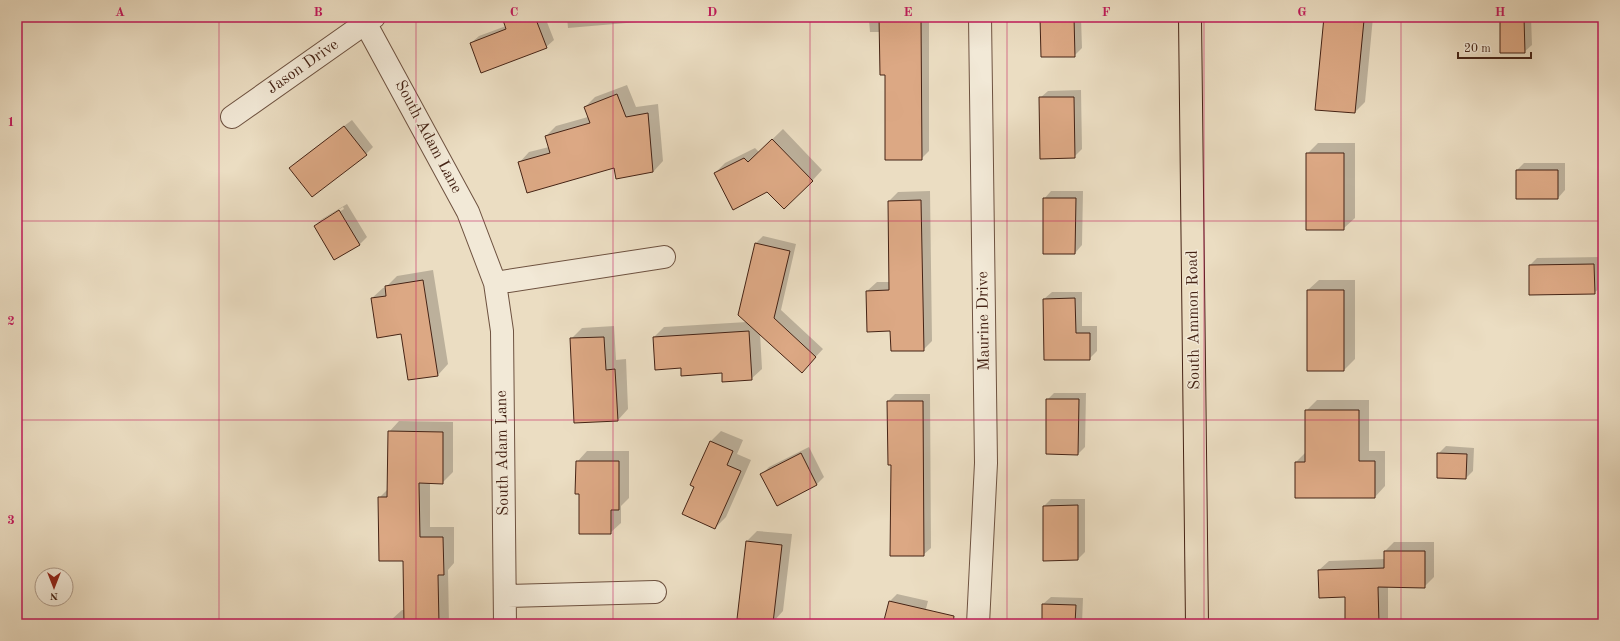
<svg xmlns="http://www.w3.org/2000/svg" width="1620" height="641" font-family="'Old Standard TT',serif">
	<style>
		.shadow { fill: #0003; fill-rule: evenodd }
		.building { fill: #dca884; stroke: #452315 }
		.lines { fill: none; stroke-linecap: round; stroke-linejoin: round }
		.minor-casing { stroke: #6e5240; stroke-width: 24 }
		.major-casing { stroke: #452315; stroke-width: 24 }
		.minor { stroke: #f2e9d7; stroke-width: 22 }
		.major { stroke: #ebddc2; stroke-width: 22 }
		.grid { fill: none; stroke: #c2185b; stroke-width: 1; stroke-opacity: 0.55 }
		.labels { text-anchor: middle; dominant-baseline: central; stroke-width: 3; stroke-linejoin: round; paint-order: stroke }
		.street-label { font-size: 16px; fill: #452315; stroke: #f2e9d7 }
		.neatline { fill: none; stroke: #c2185b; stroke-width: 1.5 }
		.grid-label { font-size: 13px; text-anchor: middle; font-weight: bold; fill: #c2185b }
	</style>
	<rect width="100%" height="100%" fill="#ebddc2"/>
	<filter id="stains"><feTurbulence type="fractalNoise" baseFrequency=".005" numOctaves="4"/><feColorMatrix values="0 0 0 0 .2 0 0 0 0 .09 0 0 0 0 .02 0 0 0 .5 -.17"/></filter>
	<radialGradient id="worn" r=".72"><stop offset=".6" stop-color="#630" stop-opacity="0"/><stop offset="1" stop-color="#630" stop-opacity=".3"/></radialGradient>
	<!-- shadow -->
	<path class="shadow" d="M239,17H250L241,22Z
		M504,17H545L554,40L546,47L471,43L479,36L506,26Z
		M567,17H643L638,22L568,28Z
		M757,17H929V151L921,159L886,74L880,32H870L869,21H758Z
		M1041,17H1081L1082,48L1074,56Z
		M1325,17H1373L1365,102L1355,112L1316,109Z
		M1501,17H1531L1532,45L1524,52Z
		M627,85L636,107L658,104L663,161L653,172L616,177L615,166L519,163L529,152L549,147L546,136L556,126L588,117L585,107L595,97Z
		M1081,90L1082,149L1074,157L1040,98L1048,91Z
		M352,120L373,147L366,154L291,168L298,161Z
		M783,129L822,170L812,181L767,190L715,173L725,163L755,148L759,152Z
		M1318,143H1355V218L1344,228L1307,154Z
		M1524,163H1565V190L1558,198L1517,170Z
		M930,191L932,341L923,350L867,291L877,282H890L889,201L898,192Z
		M1051,191H1083L1082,245L1075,253L1044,199Z
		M347,204L367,237L360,244L334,259L315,226L322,219ZM343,207L344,209L322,222V220Z
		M763,236L796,244L781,310L823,349L809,364L760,333L762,369L751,379L722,372L682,367L654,337L664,327L747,322L739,315L756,243Z
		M1601,257L1602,286L1594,293L1530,265L1537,258Z
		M433,270L448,364L438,375L372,298L383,288L386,287L397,276Z
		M1319,280H1355V359L1344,370L1308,290Z
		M1052,292H1082V326H1097V351L1090,358L1044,299Z
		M614,326L616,360L626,359L628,409L618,420L571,339L582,328Z
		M1054,393H1086L1085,447L1078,454L1047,400Z
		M895,394H930L931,548L923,555L892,464L888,401Z
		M1317,400H1369V451H1385V486L1375,497L1296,462L1306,452V411Z
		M399,421L453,422V472L442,483H430V527H454V563L448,570L449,624H391V620L402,610H405L404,560L379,498L388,489L389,432Z
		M721,431L743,440L737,454L751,460L726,517L715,528L695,487L691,485L711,441Z
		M1446,446L1474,448L1473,471L1466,478L1438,454Z
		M809,447L824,477L817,484L777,504L762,474L769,467Z
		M587,451H629V498L621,506V523L610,533L580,493L577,462Z
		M1051,499H1085V552L1078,559L1044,560V506Z
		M757,531L792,534L783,611L773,622L747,541Z
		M1394,542H1434V577L1424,587L1388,586V624H1346V596L1319,570L1329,561L1385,559V551Z
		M897,594L928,601L922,624H884L890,601Z
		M1051,597L1083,598L1082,624H1043V604Z"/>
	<!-- building -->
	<path class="building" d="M502,17H535L547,48L481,73L470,43L506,29Z
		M879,17H921L922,160H885V75H880Z
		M1040,17H1074L1075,57H1041Z
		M1324,17L1364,20L1355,113L1315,110Z
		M1500,17H1524L1525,53H1500Z
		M617,94L626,117L648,113L653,172L616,179L614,168L527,193L518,162L550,153L545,136L590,123L584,107Z
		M1039,97H1074L1075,158L1040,159Z
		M344,126L367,155L312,197L289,168Z
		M772,139L813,181L784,209L767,192L733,210L714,173L744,158L748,162Z
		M1306,153H1344V230H1306Z
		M1516,170H1558V199H1516Z
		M1043,198H1076L1075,254H1043Z
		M921,200L924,351H891L890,331L867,332L866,291L889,290L888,201Z
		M339,210L360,245L334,260L314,226Z
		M755,243L790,251L774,318L816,357L802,373L738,315Z
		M1594,264L1595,294L1529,295V265Z
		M423,280L438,376L408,380L401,334L377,338L371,298L386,296L385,286Z
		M1307,290H1344V371H1307Z
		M1075,298L1076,333H1090V360H1044L1043,299Z
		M749,331L752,380L722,382V373L681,376V368L655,370L653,337Z
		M604,337L606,370L615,369L618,421L574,423L570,338Z
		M1046,399H1079L1078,455L1046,454Z
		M887,401H923L924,556H890L891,465H888Z
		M1305,410H1359V461H1375V498H1295V462H1305Z
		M388,431L443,432V484L419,483L420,537H443L444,575H438L439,624H404L403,561H379L378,497H387Z
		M710,441L733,451L727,465L741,471L715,529L682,514L694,487L690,485Z
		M801,453L817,485L777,506L760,474Z
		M1437,453L1467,454L1466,479L1437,478Z
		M576,461H619V510H611V534H579V494H575Z
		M1078,505V560L1043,561V506Z
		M746,541L782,545L773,623L737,619Z
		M1384,551H1425V588L1378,587L1379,624H1345V597L1319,598L1318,570L1384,568Z
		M889,601L954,616L953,624H883Z
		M1042,604L1076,605L1075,624H1042Z"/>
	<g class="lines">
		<defs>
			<path id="minor" d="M362,17L468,212L495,283L502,331L505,624
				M232,117L374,17
				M495,283L664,257
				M505,596L655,592
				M978,624L986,463L980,17"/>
			<path id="major" d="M1190,17L1197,624"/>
		</defs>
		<!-- minor casing -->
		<use href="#minor" class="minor-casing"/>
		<!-- major casing -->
		<use href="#major" class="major-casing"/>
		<!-- minor -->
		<use href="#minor" class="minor"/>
		<!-- major -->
		<use href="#major" class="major"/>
	</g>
	<!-- grid -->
	<path class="grid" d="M219,17V624M416,17V624M613,17V624M810,17V624M1007,17V624M1204,17V624M1401,17V624M17,221H1603M17,420H1603"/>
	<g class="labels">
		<!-- street labels -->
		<g class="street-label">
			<text transform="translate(303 67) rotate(-35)">Jason Drive</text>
			<text transform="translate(428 137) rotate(62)">South Adam Lane</text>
			<text transform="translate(1194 320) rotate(-91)">South Ammon Road</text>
			<text transform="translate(984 321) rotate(-91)">Maurine Drive</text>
			<text transform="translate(503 453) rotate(-91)">South Adam Lane</text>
		</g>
	</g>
	<!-- margin -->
	<rect width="1620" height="641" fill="none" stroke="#ebddc2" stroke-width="44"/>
	<!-- north arrow -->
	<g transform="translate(54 587) rotate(180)"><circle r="19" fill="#f2e9d7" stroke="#ad9a89"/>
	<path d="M0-3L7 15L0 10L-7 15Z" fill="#8f2418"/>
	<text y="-6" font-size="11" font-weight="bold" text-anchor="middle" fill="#452315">N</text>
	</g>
	<!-- scale -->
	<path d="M1458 52v6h73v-6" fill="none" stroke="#452315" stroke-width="2"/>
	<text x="1464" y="52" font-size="12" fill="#452315" stroke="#f2e9d7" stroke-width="3" paint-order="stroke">20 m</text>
	<rect x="22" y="22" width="1576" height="597" class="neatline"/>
	<g class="grid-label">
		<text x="120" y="16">A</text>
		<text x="318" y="16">B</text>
		<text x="514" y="16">C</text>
		<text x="712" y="16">D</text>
		<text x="908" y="16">E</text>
		<text x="1106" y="16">F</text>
		<text x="1302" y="16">G</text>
		<text x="1500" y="16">H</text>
		<text x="11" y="126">1</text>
		<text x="11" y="325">2</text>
		<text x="11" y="524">3</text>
	</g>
	<rect width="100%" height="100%" filter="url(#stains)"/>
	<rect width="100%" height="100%" fill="url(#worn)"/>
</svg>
